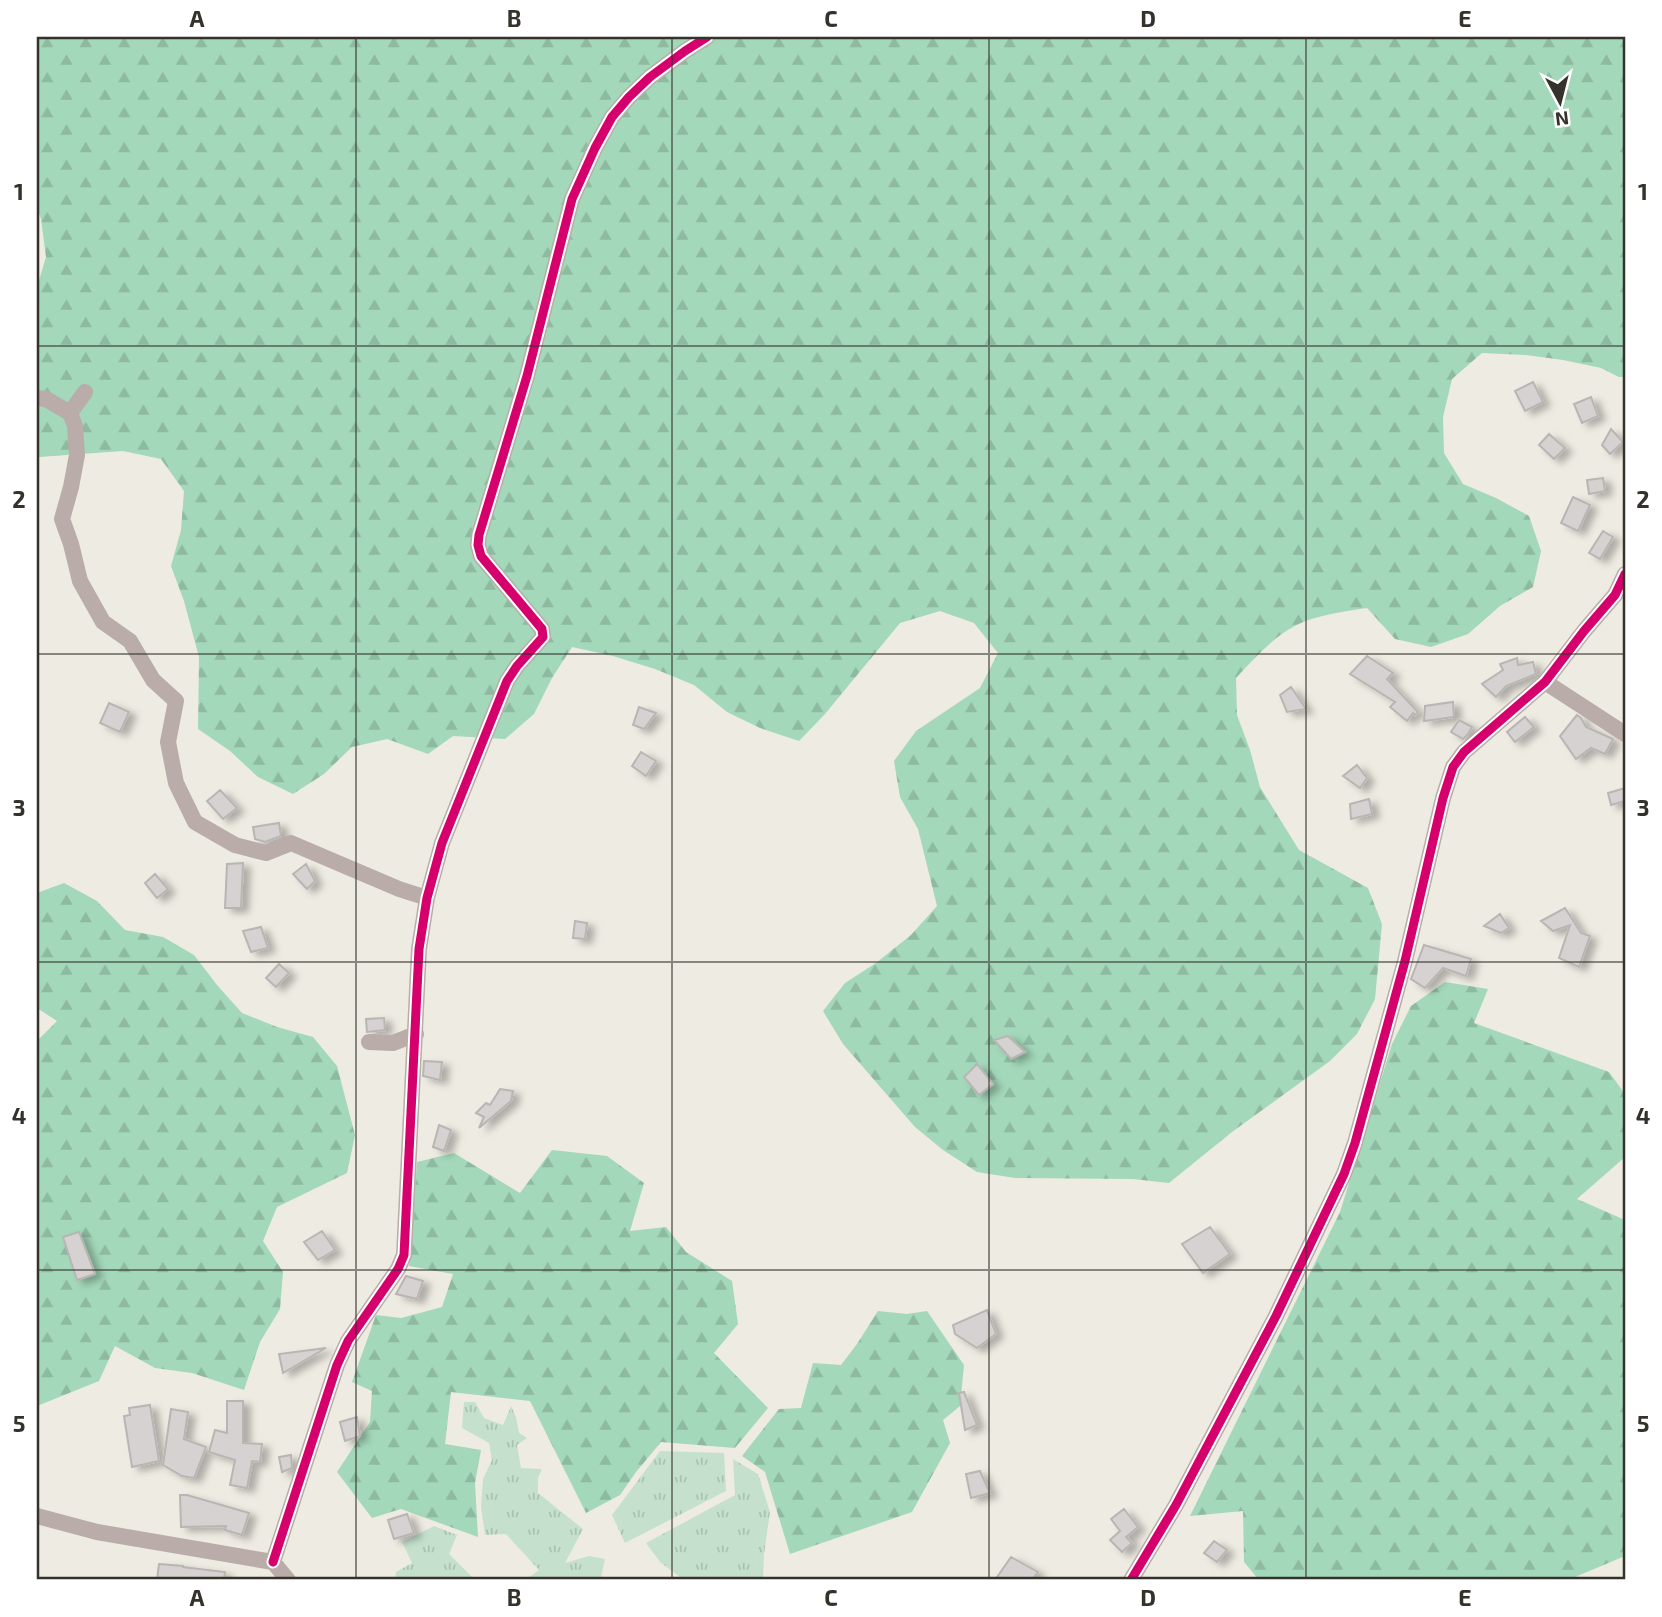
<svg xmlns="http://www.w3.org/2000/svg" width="1662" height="1617" font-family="'Exo 2',sans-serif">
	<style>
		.grass { fill: url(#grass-tufts) }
		.forest { fill: url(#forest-firs) }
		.building { fill: #d6d2d1; stroke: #b9b5b4; stroke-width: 2; filter: url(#shadow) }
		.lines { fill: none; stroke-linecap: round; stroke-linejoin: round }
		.minor { stroke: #b9aca9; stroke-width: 16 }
		.cycleway-casing { stroke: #fff; stroke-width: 13 }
		.cycleway { stroke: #d6006c; stroke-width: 9 }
		.grid { fill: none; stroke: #34322b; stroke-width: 2; stroke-opacity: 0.55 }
		.neatline { fill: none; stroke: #34322b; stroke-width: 2.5 }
		.grid-label { font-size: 23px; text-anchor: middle; font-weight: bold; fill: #34322b }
	</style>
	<defs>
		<pattern id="grass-tufts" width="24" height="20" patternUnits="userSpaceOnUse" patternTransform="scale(1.75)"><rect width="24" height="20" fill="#c5e1cd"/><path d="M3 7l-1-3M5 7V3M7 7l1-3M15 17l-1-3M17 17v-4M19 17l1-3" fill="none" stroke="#aac2b0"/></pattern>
		<pattern id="forest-firs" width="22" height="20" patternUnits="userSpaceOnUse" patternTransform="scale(1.75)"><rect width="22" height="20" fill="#a3d8ba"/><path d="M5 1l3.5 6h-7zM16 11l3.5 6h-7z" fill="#8dbaa0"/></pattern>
		<filter id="shadow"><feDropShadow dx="7" dy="4" stdDeviation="3.5" flood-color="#0004"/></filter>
	</defs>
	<rect width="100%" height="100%" fill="#eeebe2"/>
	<!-- grass -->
	<path class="grass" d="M464,1402H475L484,1418L503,1425L511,1406L516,1417L519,1433L527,1438L517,1445L521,1468L542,1469L538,1478V1493L583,1529L565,1563L589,1556L605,1559L601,1577L584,1580H525L539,1570L506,1534L485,1535L481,1507L483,1479L492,1460L489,1443L462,1428Z
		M660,1451L724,1453L726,1491L625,1543L612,1515Z
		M733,1459L758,1474L770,1512L764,1554L763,1580H684L660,1562L646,1543L735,1495Z
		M434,1526L457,1535L449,1554L475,1580H395L396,1572L412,1563L402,1542Z"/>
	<!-- forest -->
	<path class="forest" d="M37,37H1625V377H1619L1601,368L1563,360L1526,355L1482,353L1452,379L1443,417L1444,453L1463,484L1496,498L1529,516L1541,551L1533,587L1500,606L1468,634L1431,647L1395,639L1367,608C1346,611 1311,616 1293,627C1271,639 1253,660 1236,678L1237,715L1250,750L1260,787L1299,850L1368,888L1382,924L1375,999L1357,1034L1330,1061L1232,1132L1169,1183L1133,1179L1015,1178L977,1172L943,1150L915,1127L843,1044L823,1011L845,983L876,963L911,935L937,906L918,829L900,797L894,761L916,731L980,688L998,653L974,623L940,611L900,623L825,714L799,741L760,728L727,712L694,685L655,669L613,656L572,647L552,678L534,714L505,739L453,736L428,754L387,739L352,747L324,774L293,794L258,777L230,751L198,729L199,657L184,601L171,566L181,530L184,491L161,459L123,451L39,457L37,459V287L46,257L41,219L37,208Z
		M64,883L97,901L125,930L163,937L194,955L217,985L242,1013L277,1027L313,1037L337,1066L355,1135L347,1173L277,1207L263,1241L283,1272L280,1309L260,1342L244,1390L192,1373L155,1368L115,1346L99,1381L37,1406V1041L57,1021L37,1008V893Z
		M1445,982L1488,989L1474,1023L1609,1072L1625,1094V1157L1577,1199L1625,1220V1556L1568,1580H1259L1244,1562L1243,1511L1190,1516L1340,1212L1392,1044L1411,1006Z
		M552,1150L607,1156L644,1183L630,1231L666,1227L686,1252L732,1281L738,1324L714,1353L768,1408L735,1448L661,1442L636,1472L620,1495L586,1513L530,1401L451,1392L445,1444L481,1450L475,1483L478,1537L401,1509L372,1518L337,1472L370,1422L372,1391L352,1382L376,1315L401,1318L442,1307L453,1274L409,1266L417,1162L454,1153L520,1193Z
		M878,1311L907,1314L927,1311L964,1365L960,1406L943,1420L950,1443L912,1512L790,1554L765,1472L742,1456L779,1409L801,1408L813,1363L841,1365L857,1344Z"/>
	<!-- building -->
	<path class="building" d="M1533,382L1543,402L1525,411L1515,391Z
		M1591,397L1598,416L1582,423L1574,404Z
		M1611,429L1623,442L1610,454L1602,445Z
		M1549,434L1565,448L1554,459L1539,445Z
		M1603,478L1605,491L1589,494L1587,480Z
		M1573,497L1590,505L1578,531L1561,523Z
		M1603,531L1613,537L1600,559L1589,553Z
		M1367,656L1393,673L1387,679L1418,712L1415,715L1413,713L1407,721L1390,707L1395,702L1350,674Z
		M1517,658L1518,665L1533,662L1536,674L1506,686L1496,697L1482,684L1503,670L1500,664Z
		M1291,687L1306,709L1287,712L1280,695Z
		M1453,702L1454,717L1424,721L1425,706Z
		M109,703L129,712L120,732L100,723Z
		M639,707L656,713L644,729L633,725Z
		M1577,715L1581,718L1586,727L1613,739L1605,754L1591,748L1576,759L1560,736Z
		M1525,717L1534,727L1515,742L1507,732Z
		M1459,720L1472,727L1468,734L1463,739L1451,732Z
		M641,752L656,761L646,776L632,766Z
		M1357,765L1367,778L1360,788L1343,776Z
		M1625,788V801L1611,805L1608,793Z
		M220,790L237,808L223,819L207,801Z
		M1369,799L1372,814L1351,819L1350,804Z
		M279,823L281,836L265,842L255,839L253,827Z
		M243,863L241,908H225L227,864Z
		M306,864L315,881L307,889L293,874Z
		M155,874L168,889L157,898L145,883Z
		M1565,908L1581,933L1590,936L1579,967L1559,958L1570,925L1553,931L1541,921Z
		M1500,914L1509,928L1501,933L1484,926Z
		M575,921L587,923L585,939L573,938Z
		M261,927L268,948L251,952L243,931Z
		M1424,945L1471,959L1466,976L1443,968L1425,988L1411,979Z
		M279,964L289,973L276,987L266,978Z
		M384,1018L385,1030L367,1032L366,1019Z
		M1008,1036L1025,1052L1011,1059L994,1040Z
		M424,1061L442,1062L440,1080L423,1076Z
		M977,1064L993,1084L979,1095L964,1077Z
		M500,1089L513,1091L511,1101L479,1128L484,1117L476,1113L486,1103L490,1105Z
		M439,1125L451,1130L444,1151L433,1147Z
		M1210,1227L1230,1254L1203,1273L1182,1244Z
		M322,1231L335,1250L318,1260L304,1242Z
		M79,1232L95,1274L77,1280L63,1237Z
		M406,1276L423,1281L417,1299L396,1294Z
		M987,1310L996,1334L977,1348L955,1334L953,1325Z
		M326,1348L283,1373L279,1354Z
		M964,1392L977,1425L965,1430L959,1393Z
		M227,1401H243V1443L262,1444L260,1462L252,1461L247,1488L230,1485L235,1460L209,1452L215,1430L227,1433Z
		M150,1405L159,1461L132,1467L124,1416L130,1415L129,1408Z
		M171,1409L188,1412L184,1439L206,1447L194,1478L182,1476L163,1465Z
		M357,1417L360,1436L345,1441L340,1422Z
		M291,1455L292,1468L282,1472L279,1457Z
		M980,1471L990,1493L971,1498L966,1474Z
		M180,1495H187L249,1513L242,1535L225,1530L226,1526L181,1527Z
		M1124,1509L1138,1527L1126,1537L1132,1543L1122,1552L1110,1540L1120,1531L1111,1519Z
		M407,1514L414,1533L394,1539L388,1520Z
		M1214,1541L1227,1550L1217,1562L1204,1553Z
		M1011,1557L1038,1572L1032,1580H995Z
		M159,1564L183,1566V1567L225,1572L224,1580H157Z"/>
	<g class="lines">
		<!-- minor -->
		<path class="minor" d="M37,398L46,399L70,413L85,392
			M70,413L75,426L77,455L71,487L62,519L71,544L80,581L103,622L130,641L153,680L176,701L168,742L176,783L195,822L235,845L266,853L291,843L399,889L427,898
			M1545,682L1625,734
			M369,1042L393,1043L416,1034
			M37,1516L97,1532L273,1562L288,1580
			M273,1562L337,1365L348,1341L398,1269L404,1255L419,949L427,898L442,843L507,681L517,666L543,637L542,629L481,556L478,545L479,535L527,376L572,199L595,148L612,117L629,97L650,77L685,51L707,37
			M1131,1580L1176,1505L1276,1316L1344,1174L1355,1143L1405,961L1443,798L1453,767L1464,752L1545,682L1584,631L1615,595L1625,574"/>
		<defs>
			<path id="cycleway" d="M273,1562L337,1365L348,1341L398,1269L404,1255L419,949L427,898L442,843L507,681L517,666L543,637L542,629L481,556L478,545L479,535L527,376L572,199L595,148L612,117L629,97L650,77L685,51L707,37
				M1131,1580L1176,1505L1276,1316L1344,1174L1355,1143L1405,961L1443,798L1453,767L1464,752L1545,682L1584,631L1615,595L1625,574"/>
		</defs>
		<!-- cycleway casing -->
		<use href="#cycleway" class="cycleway-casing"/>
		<!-- cycleway -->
		<use href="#cycleway" class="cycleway"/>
	</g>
	<!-- grid -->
	<path class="grid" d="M356,37V1580M672,37V1580M989,37V1580M1306,37V1580M37,346H1625M37,654H1625M37,962H1625M37,1270H1625"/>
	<!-- border -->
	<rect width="1662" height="1617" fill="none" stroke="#ffffff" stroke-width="77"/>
	<!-- north arrow -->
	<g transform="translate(1560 102) rotate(173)" stroke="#ffffff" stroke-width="5" paint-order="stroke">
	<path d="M0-5L12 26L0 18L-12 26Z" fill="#34322b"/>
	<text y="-10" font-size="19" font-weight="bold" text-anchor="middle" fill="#34322b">N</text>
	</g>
	<rect x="38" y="38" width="1586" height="1540" class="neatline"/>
	<g class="grid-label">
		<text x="197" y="27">A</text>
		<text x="514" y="27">B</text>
		<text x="831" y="27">C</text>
		<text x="1148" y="27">D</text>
		<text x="1465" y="27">E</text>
		<text x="19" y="200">1</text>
		<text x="1643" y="200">1</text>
		<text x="19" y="508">2</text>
		<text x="1643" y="508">2</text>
		<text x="19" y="816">3</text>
		<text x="1643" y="816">3</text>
		<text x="19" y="1124">4</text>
		<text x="1643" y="1124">4</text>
		<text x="19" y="1432">5</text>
		<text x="1643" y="1432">5</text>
		<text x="197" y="1606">A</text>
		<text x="514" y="1606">B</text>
		<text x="831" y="1606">C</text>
		<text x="1148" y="1606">D</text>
		<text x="1465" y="1606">E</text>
	</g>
</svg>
